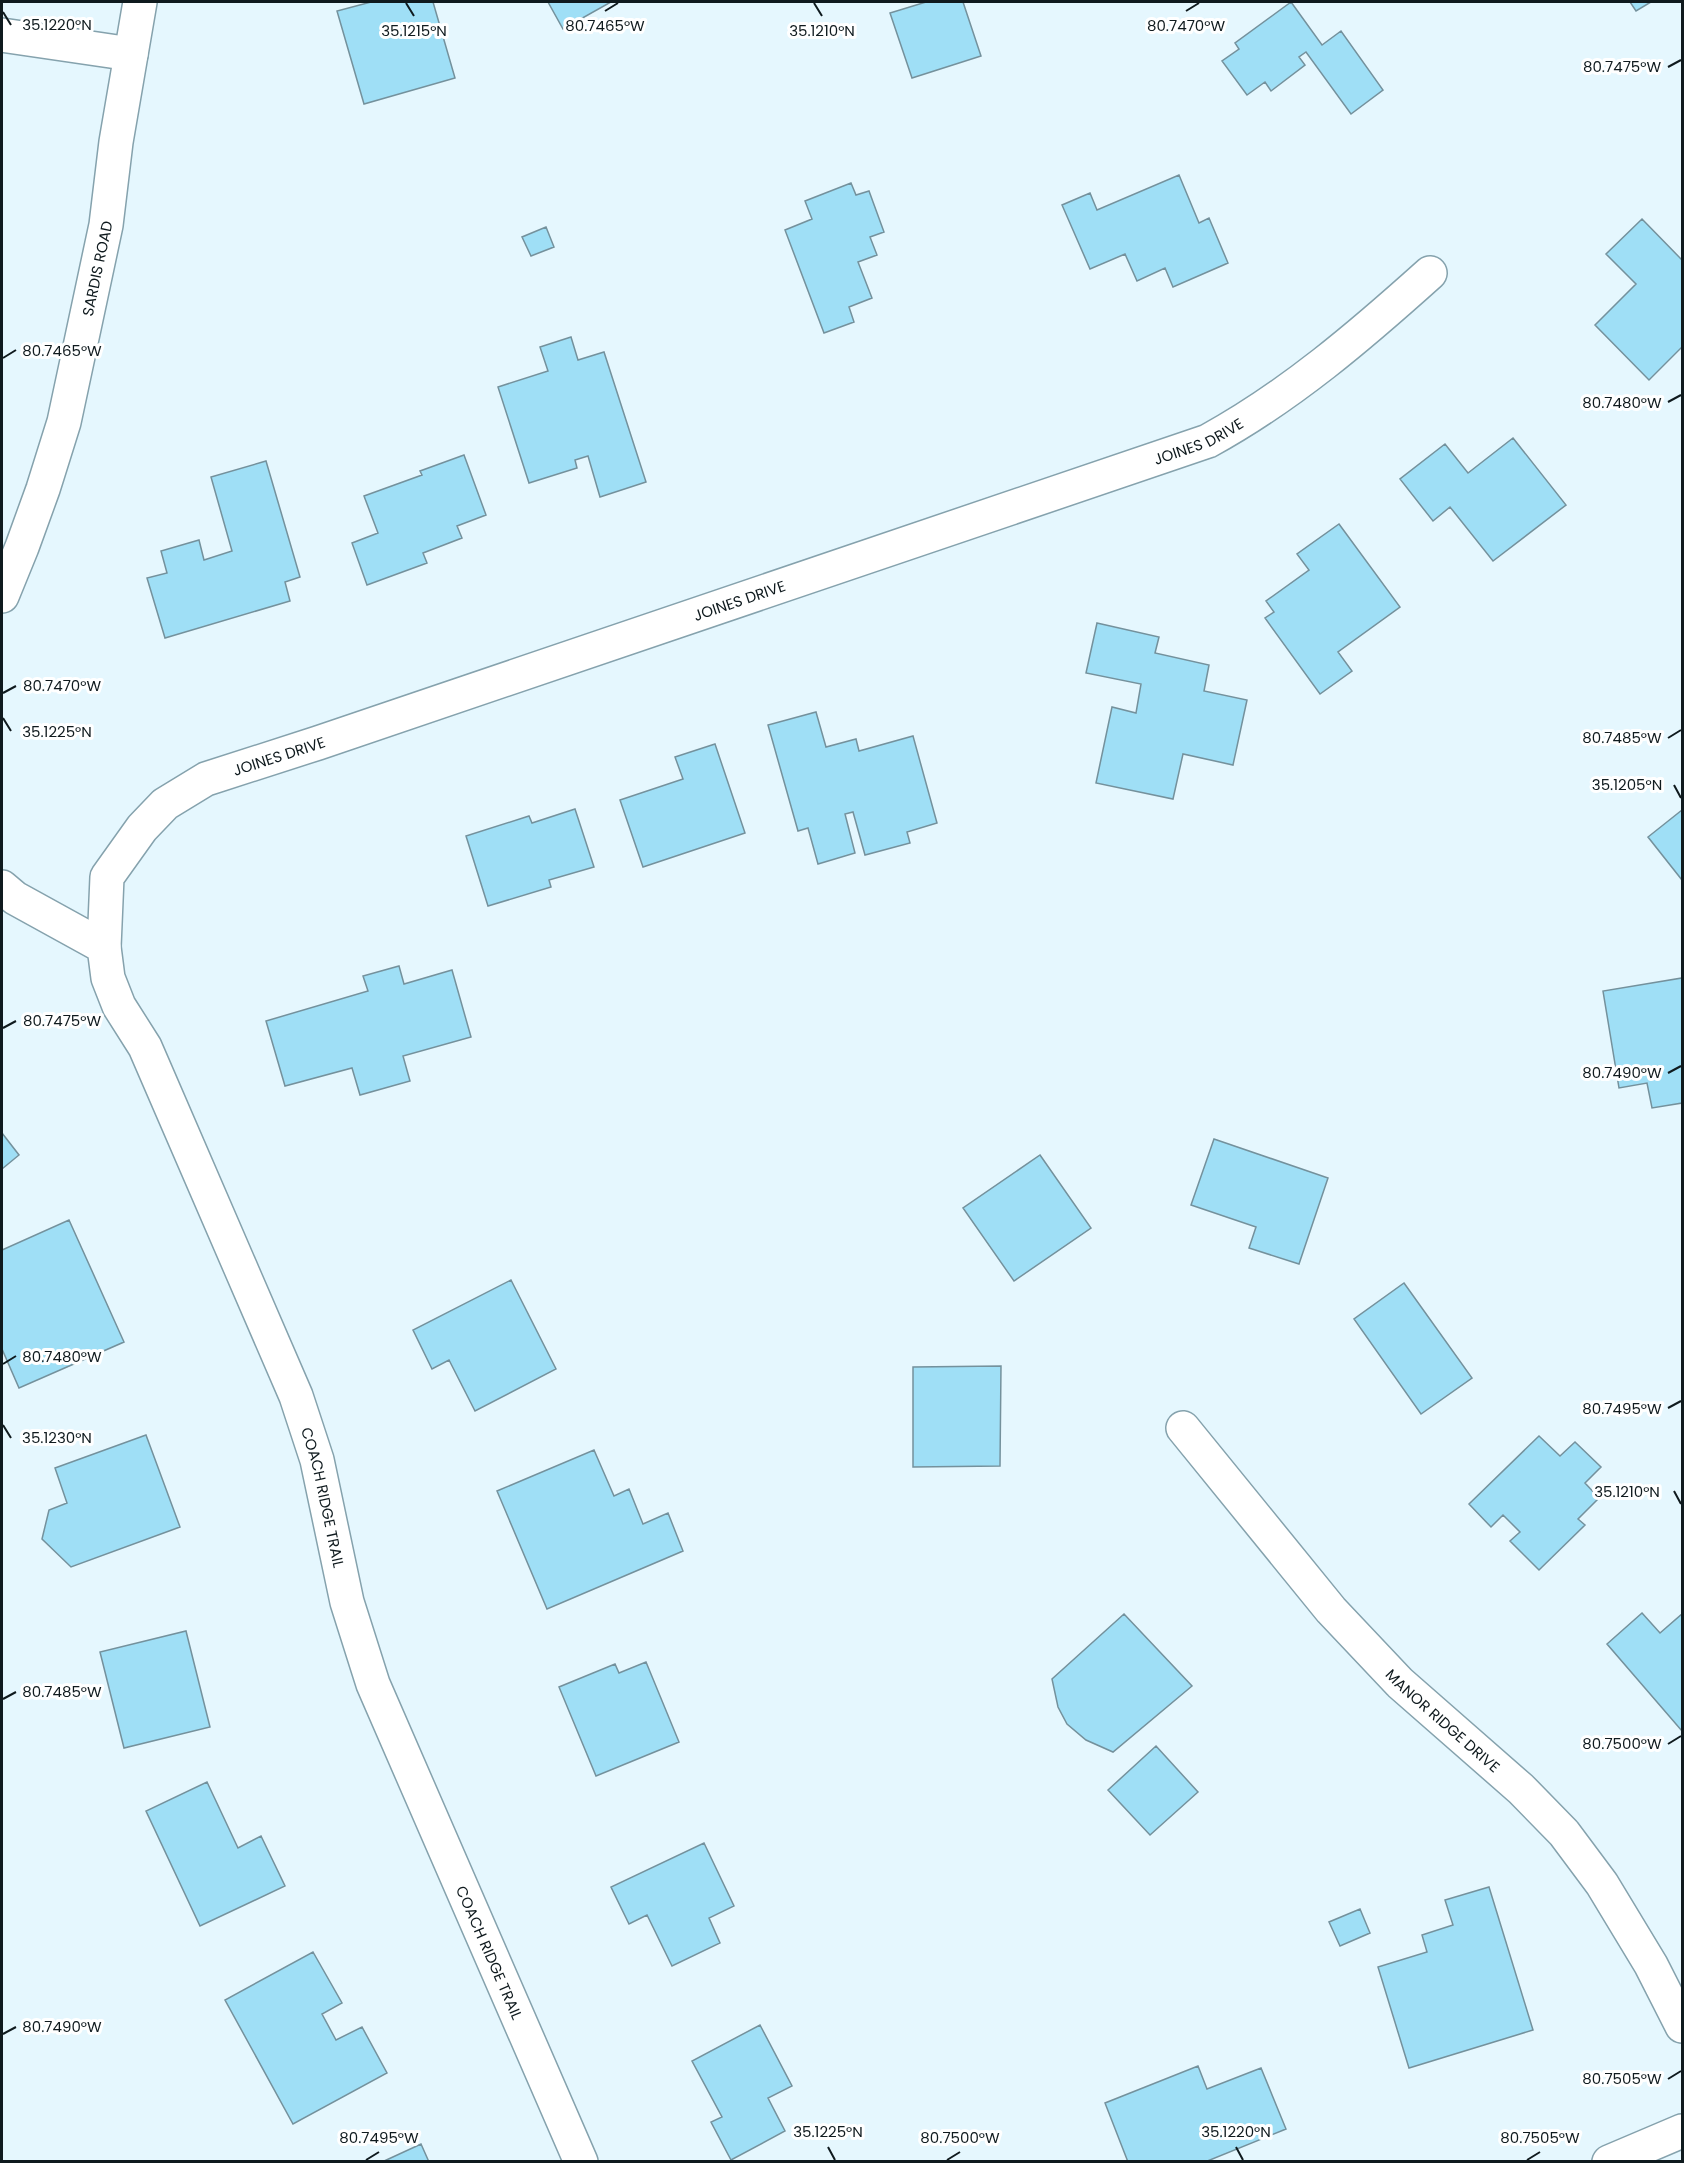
<svg xmlns="http://www.w3.org/2000/svg" width="1684" height="2163" font-family="Poppins,sans-serif">
	<style>
		.building { fill: #9fdff6; stroke: #74919c; stroke-width: 1.5 }
		.lines { fill: none; stroke-linecap: round; stroke-linejoin: round }
		.minor-casing { stroke: #85a2ad; stroke-width: 36 }
		.secondary-casing { stroke: #85a2ad; stroke-width: 36 }
		.minor { stroke: #fff; stroke-width: 33 }
		.secondary { stroke: #fff; stroke-width: 33 }
		.ticks { fill: none; stroke: #0f1a1e; stroke-width: 2 }
		.labels { text-anchor: middle; dominant-baseline: central; stroke-width: 6; stroke-linejoin: round; paint-order: stroke }
		.street-label { font-size: 15px; fill: #0f1a1e; stroke: #fff }
		.ticks-label { font-size: 15px; text-anchor: middle; fill: #0f1a1e; stroke: #fff; stroke-width: 6; stroke-linejoin: round; paint-order: stroke }
	</style>
	<rect width="100%" height="100%" fill="#e5f7fe"/>
	<!-- building -->
	<path class="building" d="M371,2H433L455,78L364,104L337,11Z
		M548,2H611L563,29Z
		M926,2H963L981,56L912,78L890,13Z
		M1291,2L1322,45L1341,31L1383,90L1351,114L1306,52L1299,57L1305,65L1271,91L1265,82L1247,95L1222,61L1239,49L1235,43Z
		M1630,2H1651L1636,11Z
		M1179,175L1199,223L1209,218L1228,263L1173,287L1165,268L1137,281L1125,254L1090,269L1062,205L1090,193L1097,210Z
		M851,183L856,195L869,191L884,232L870,237L877,255L858,262L872,298L849,307L854,322L824,333L785,230L812,219L805,201Z
		M1642,219L1682,260V347L1649,380L1595,325L1636,284L1606,254Z
		M546,227L554,247L531,256L522,237Z
		M571,337L578,360L604,352L646,482L600,497L588,456L575,460L577,468L529,483L498,387L548,371L540,347Z
		M1513,438L1566,505L1493,561L1450,507L1433,521L1400,479L1445,444L1468,473Z
		M464,455L486,515L457,526L462,538L423,553L427,563L367,585L352,543L378,533L364,496L422,475L420,471Z
		M266,461L300,577L285,582L290,601L165,638L147,578L167,573L161,551L199,540L204,560L232,551L211,477Z
		M1339,524L1400,607L1338,652L1352,671L1320,694L1265,618L1274,612L1266,601L1309,570L1297,554Z
		M1097,623L1159,637L1155,653L1209,665L1204,691L1247,700L1233,765L1183,754L1173,799L1096,783L1112,707L1136,713L1141,684L1086,673Z
		M816,712L826,747L856,739L859,751L913,736L937,823L907,832L910,843L865,855L853,812L845,814L855,853L818,864L808,828L798,831L768,725Z
		M715,744L745,833L643,867L620,800L683,779L675,757Z
		M575,809L594,867L549,880L551,887L488,906L466,836L529,816L532,823Z
		M1682,810V880L1648,837Z
		M399,966L404,984L452,970L471,1037L403,1056L410,1081L360,1095L352,1068L285,1086L266,1021L368,991L363,976Z
		M1682,978V1103L1652,1108L1647,1083L1619,1088L1603,991Z
		M2,1133L19,1155L2,1169Z
		M1214,1139L1328,1178L1299,1264L1249,1248L1256,1227L1191,1205Z
		M1040,1155L1091,1228L1014,1281L963,1208Z
		M69,1220L124,1342L19,1388L2,1349V1250Z
		M511,1280L556,1369L475,1411L449,1360L432,1369L413,1330Z
		M1404,1283L1472,1378L1421,1414L1354,1319Z
		M1001,1366L1000,1466L913,1467V1367Z
		M146,1435L180,1527L71,1567L42,1539L49,1510L67,1503L55,1468Z
		M1539,1436L1560,1456L1575,1442L1601,1467L1585,1483L1599,1498L1578,1519L1585,1525L1539,1570L1510,1541L1520,1532L1503,1515L1491,1527L1469,1504Z
		M594,1450L614,1496L629,1489L643,1524L668,1513L683,1551L547,1609L497,1491Z
		M1642,1613L1660,1633L1682,1614V1731L1607,1644Z
		M1124,1614L1192,1686L1113,1752L1086,1740L1067,1724L1058,1707L1052,1679Z
		M186,1631L210,1727L124,1748L100,1652Z
		M646,1662L679,1742L596,1776L559,1687L615,1664L619,1673Z
		M1156,1746L1198,1792L1150,1835L1108,1790Z
		M207,1782L238,1848L261,1836L285,1886L200,1926L146,1811Z
		M704,1843L734,1906L709,1918L720,1943L672,1966L647,1915L629,1924L611,1887Z
		M1489,1887L1533,2030L1409,2068L1378,1967L1427,1952L1422,1935L1453,1925L1445,1900Z
		M1360,1909L1370,1933L1340,1946L1329,1922Z
		M313,1952L342,2003L322,2014L336,2040L362,2027L387,2073L293,2124L225,2000Z
		M760,2025L792,2086L768,2098L785,2131L731,2160L711,2122L722,2117L692,2061Z
		M1198,2066L1207,2089L1261,2068L1286,2129L1205,2162H1128L1105,2103Z
		M421,2144L429,2162H382Z"/>
	<g class="lines">
		<defs>
			<g id="minor">
				<path d="M2,35L131,54"/>
				<path id="s1" d="M2,887L15,898L104,947L108,978L119,1006L145,1047L296,1396L317,1460L347,1602L373,1684L581,2162"/>
				<path id="s2" d="M104,947L107,877L142,828L165,804L206,779L318,743L1208,441C1290,396 1361,335 1430,273"/>
				<path id="s3" d="M1183,1428L1331,1610L1400,1683L1521,1789L1564,1833L1602,1884L1651,1965L1682,2026"/>
				<path d="M1609,2162L1682,2131"/>
			</g>
			<g id="secondary">
				<path id="s4" d="M2,596L22,547L43,489L64,422L106,225L116,142L140,2"/>
			</g>
		</defs>
		<!-- minor casing -->
		<use href="#minor" class="minor-casing"/>
		<!-- secondary casing -->
		<use href="#secondary" class="secondary-casing"/>
		<!-- minor -->
		<use href="#minor" class="minor"/>
		<!-- secondary -->
		<use href="#secondary" class="secondary"/>
	</g>
	<!-- ticks -->
	<path class="ticks" d="M406,3L414,16M814,3L822,16M605,11L618,3M1186,11L1199,3M3,12L11,25M1668,67L1681,60M3,358L16,350M1668,402L1681,395M3,693L16,686M3,718L11,731M1668,738L1681,730M1674,785L1681,798M3,1028L16,1021M1668,1073L1681,1066M3,1364L16,1356M1668,1408L1681,1401M3,1425L11,1438M1674,1491L1681,1504M3,1699L16,1692M1668,1744L1681,1736M3,2034L16,2027M1668,2079L1681,2071M828,2147L835,2160M1236,2147L1243,2160M366,2160L379,2152M947,2160L960,2152M1527,2160L1540,2152"/>
	<g class="labels">
		<!-- street labels -->
		<g class="street-label">
			<text stroke="none"><textPath href="#s4" startOffset="342">SARDIS ROAD</textPath></text>
			<text stroke="none"><textPath href="#s2" startOffset="1260">JOINES DRIVE</textPath></text>
			<text stroke="none"><textPath href="#s2" startOffset="774">JOINES DRIVE</textPath></text>
			<text stroke="none"><textPath href="#s2" startOffset="288">JOINES DRIVE</textPath></text>
			<text stroke="none"><textPath href="#s1" startOffset="714">COACH RIDGE TRAIL</textPath></text>
			<text stroke="none"><textPath href="#s3" startOffset="392">MANOR RIDGE DRIVE</textPath></text>
			<text stroke="none"><textPath href="#s1" startOffset="1200">COACH RIDGE TRAIL</textPath></text>
		</g>
	</g>
	<g class="ticks-label">
		<text x="57" y="30">35.1220°N</text>
		<text x="605" y="31">80.7465°W</text>
		<text x="1186" y="31">80.7470°W</text>
		<text x="822" y="36">35.1210°N</text>
		<text x="414" y="36">35.1215°N</text>
		<text x="1622" y="72">80.7475°W</text>
		<text x="62" y="356">80.7465°W</text>
		<text x="1622" y="408">80.7480°W</text>
		<text x="62" y="691">80.7470°W</text>
		<text x="57" y="737">35.1225°N</text>
		<text x="1622" y="743">80.7485°W</text>
		<text x="1627" y="790">35.1205°N</text>
		<text x="62" y="1026">80.7475°W</text>
		<text x="1622" y="1078">80.7490°W</text>
		<text x="62" y="1362">80.7480°W</text>
		<text x="1622" y="1414">80.7495°W</text>
		<text x="57" y="1443">35.1230°N</text>
		<text x="1627" y="1497">35.1210°N</text>
		<text x="62" y="1697">80.7485°W</text>
		<text x="1622" y="1749">80.7500°W</text>
		<text x="62" y="2032">80.7490°W</text>
		<text x="1622" y="2084">80.7505°W</text>
		<text x="828" y="2137">35.1225°N</text>
		<text x="1236" y="2137">35.1220°N</text>
		<text x="379" y="2143">80.7495°W</text>
		<text x="960" y="2143">80.7500°W</text>
		<text x="1540" y="2143">80.7505°W</text>
	</g>
	<!-- border -->
	<rect width="1684" height="2163" fill="none" stroke="#0f1a1e" stroke-width="6"/>
</svg>
